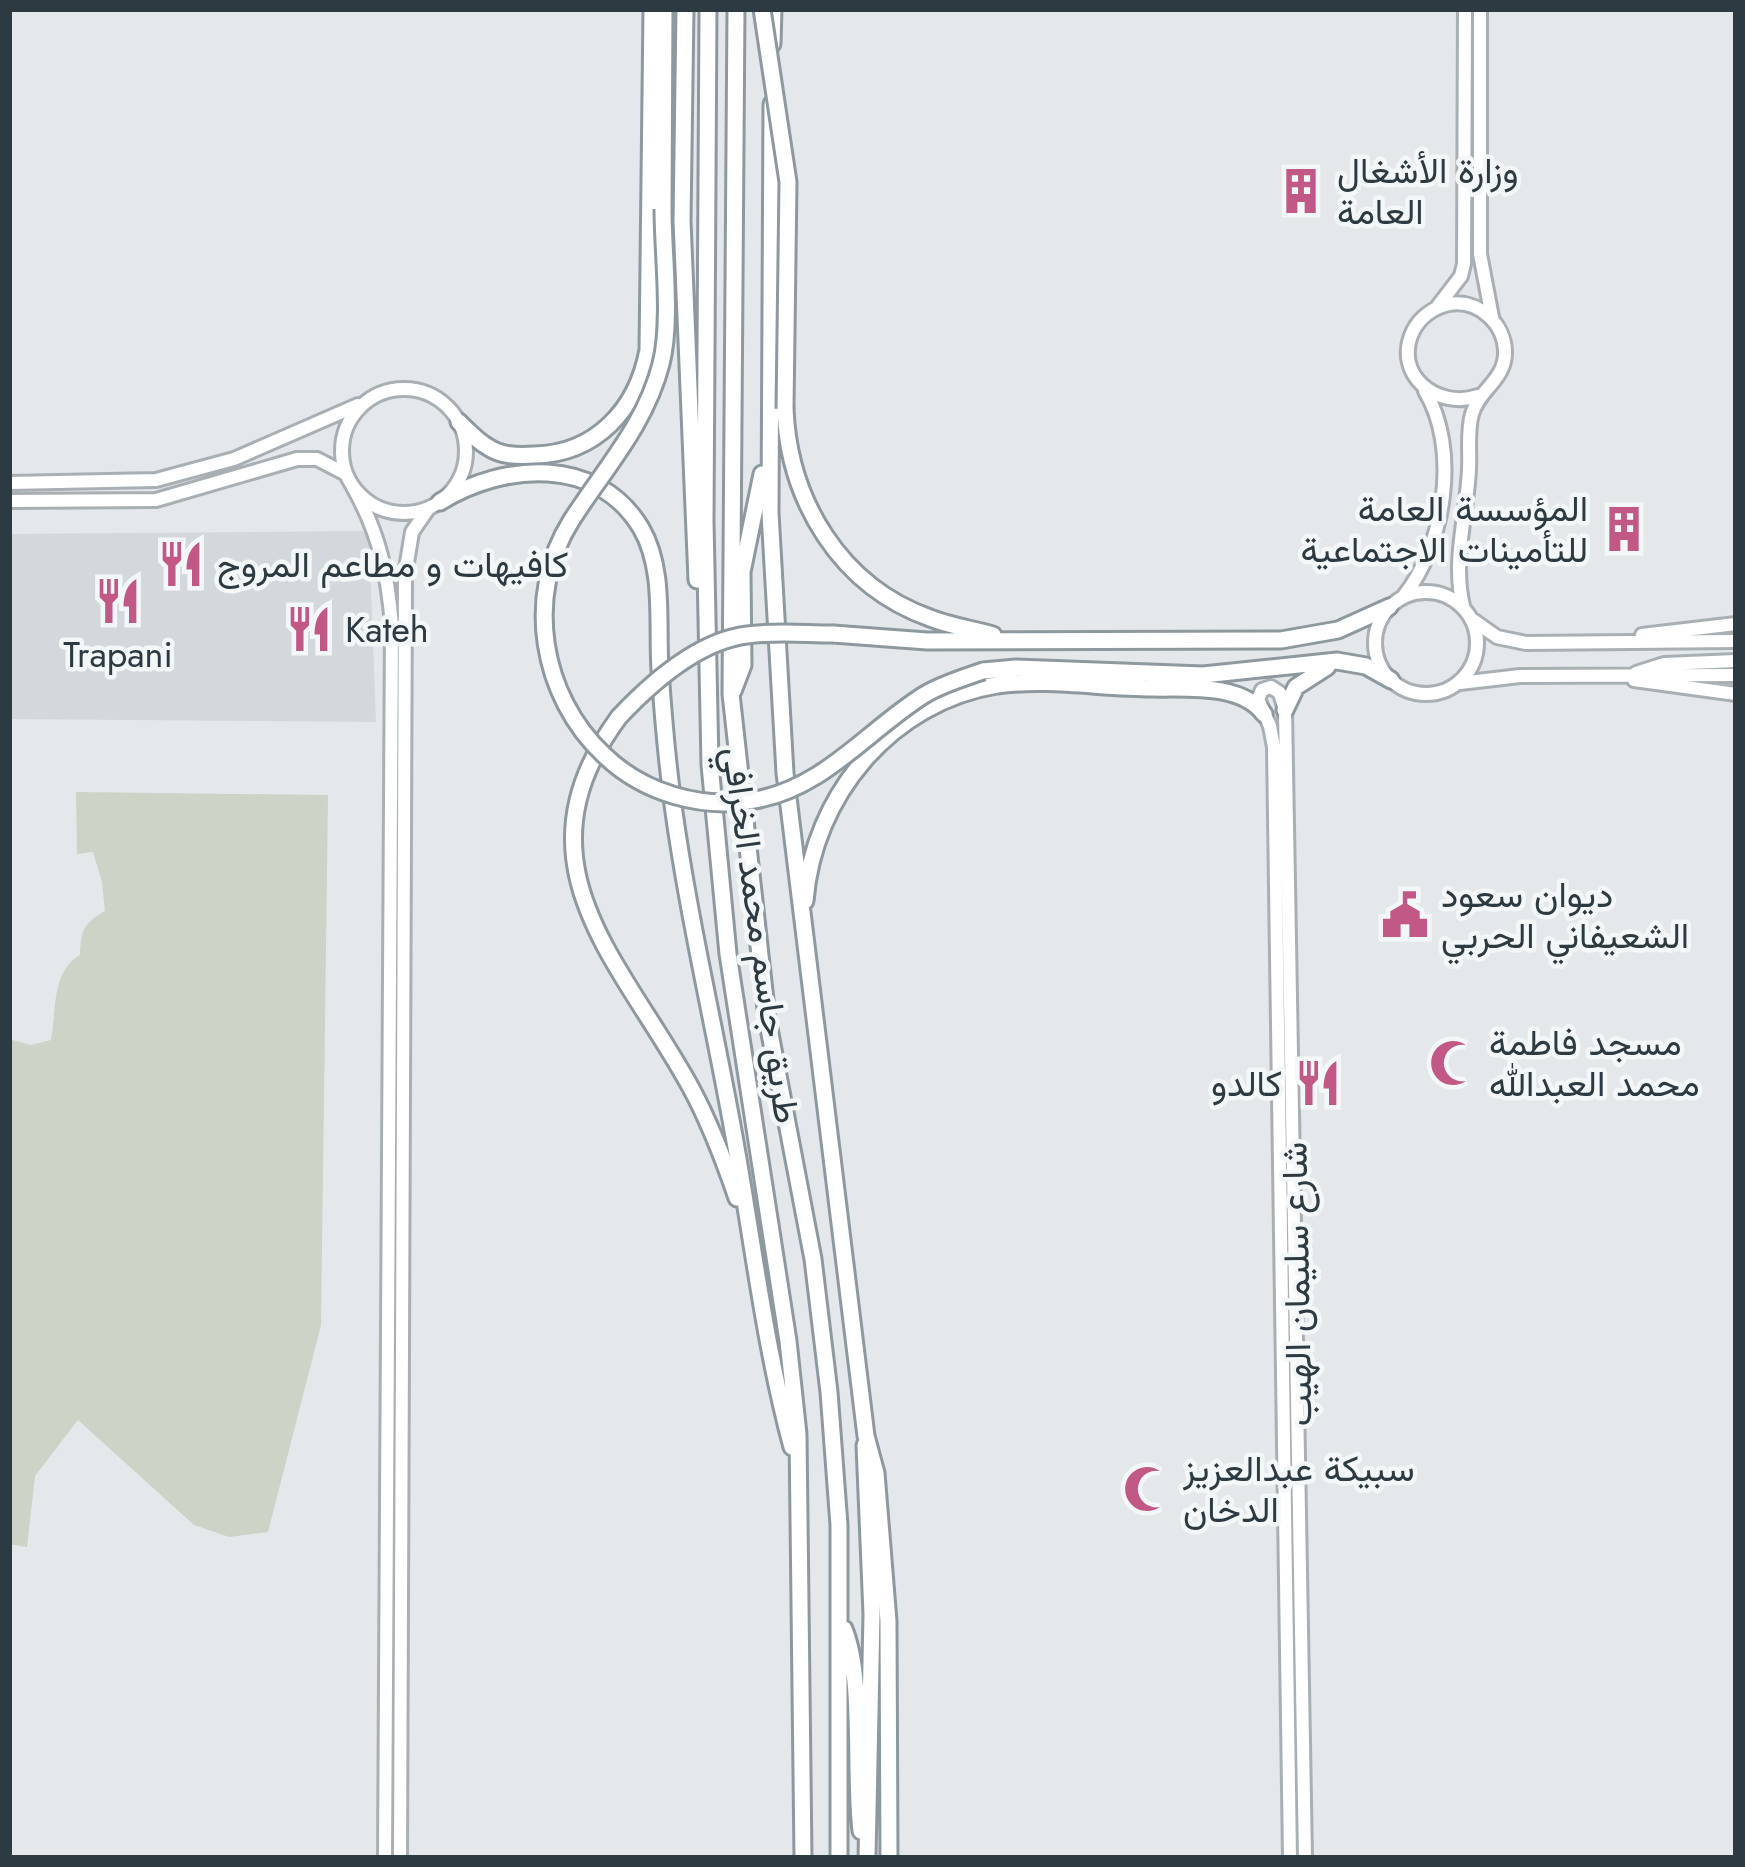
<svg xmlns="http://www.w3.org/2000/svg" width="1745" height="1867" font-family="Jost,Vazirmatn,sans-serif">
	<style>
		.built { fill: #d2d8dc }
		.green { fill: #cdd3c6 }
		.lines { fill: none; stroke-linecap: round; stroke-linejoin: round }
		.secondary-casing { stroke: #a9b0b4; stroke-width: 18 }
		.highway-casing { stroke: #8d999f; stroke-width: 21 }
		.secondary { stroke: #fff; stroke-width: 12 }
		.highway { stroke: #fff; stroke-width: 15 }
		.highway-bridge-casing { stroke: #8d999f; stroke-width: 21; stroke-linecap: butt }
		.highway-bridge { stroke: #fff; stroke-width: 15 }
		.labels { text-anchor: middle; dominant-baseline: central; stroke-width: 9; stroke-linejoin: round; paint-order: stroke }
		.poi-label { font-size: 36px; fill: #2d3a41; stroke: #f4f7f8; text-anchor: start }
		.street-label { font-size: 36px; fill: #2d3a41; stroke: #f4f7f8 }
	</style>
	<rect width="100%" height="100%" fill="#e4e8ea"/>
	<!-- built -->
	<path class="built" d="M369,531L376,722L9,719V534Z"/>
	<!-- green -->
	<path class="green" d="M76,792L328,795L321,1325L268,1532L229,1537L194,1525L78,1420L35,1476L27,1547L9,1544V1039L31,1045L51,1040C57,1009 51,972 80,955C81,930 83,924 105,911L102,882L93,852L77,854Z"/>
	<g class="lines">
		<defs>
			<path id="secondary" d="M1480,9V254L1492,317
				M1438,306L1461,276L1464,264L1465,9
				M342 451a62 62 0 1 1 124 0a62 62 0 1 1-124 0Z
				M9,483L156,480L234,459L358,405
				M353,487C379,533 388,574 392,626L385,1858
				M9,501L156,500L297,459H317L346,474
				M1375 643a51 51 0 1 1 102 0a51 51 0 1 1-102 0Z
				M1403,597C1445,545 1460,449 1425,391
				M1463,606C1452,560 1467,516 1469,469C1470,451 1467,431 1472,414C1479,389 1506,380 1505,351C1504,323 1478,299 1449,304C1434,307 1420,317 1413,331C1392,375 1438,410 1478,396
				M1473,620L1497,637L1526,643L1736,641
				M1642,635L1736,624
				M1636,673L1664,664L1736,661
				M1634,680L1736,694
				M1460,683L1520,676L1736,675
				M400,1858L405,575L412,532L428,509
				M1290,1858L1274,747L1270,726L1258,699L1262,690L1271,687L1280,693L1285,710L1305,1858"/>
			<path id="highway" d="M685,9L682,221L697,580
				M708,9L705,521L710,765L728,954L788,1341L798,1434L803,1858
				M736,9L731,694L767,1018L813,1259L829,1392L839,1525V1858
				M772,44L773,9
				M772,104L770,513L785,773L866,1436L876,1473L888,1621L889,1858
				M663,209L664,9
				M785,409C789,501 840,586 930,618C950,626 972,629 993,635
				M459,422C468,431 477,441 488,447C501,456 518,456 534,455C596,454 637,409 648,350L652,9
				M440,502C503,463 597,455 641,528C665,569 657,623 660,670C663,715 667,760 673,805C689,922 717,1037 737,1153C754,1251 766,1351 792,1447
				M833,634L927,641L1281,640L1338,630L1389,607
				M983,671L1016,668L1203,675L1337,661L1366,666L1391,680
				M733,691L743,665L742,572L762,474
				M1285,710L1296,687L1327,667
				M619,717C510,865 622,961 691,1088C710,1123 724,1160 737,1198
				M805,901C813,796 891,702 997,685C1048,678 1101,688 1152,688C1187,689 1241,683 1264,714
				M865,1445L872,1614L867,1858
				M844,1629C864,1678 854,1773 861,1831"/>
		</defs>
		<!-- secondary casing -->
		<use href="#secondary" class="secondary-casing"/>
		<!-- highway casing -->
		<use href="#highway" class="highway-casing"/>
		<!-- secondary -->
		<use href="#secondary" class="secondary"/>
		<!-- highway -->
		<use href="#highway" class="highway"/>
		<defs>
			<path id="highway-bridge" d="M762,9L788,182L785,409
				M663,209C663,255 672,321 661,364C645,426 604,469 571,521C524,596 541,696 604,755C643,793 702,810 755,800C824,788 868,730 924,695C942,684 963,678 983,671
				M619,717C651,683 698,641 747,635C775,631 805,634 833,634"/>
		</defs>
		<!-- highway-bridge casing -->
		<use href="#highway-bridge" class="highway-bridge-casing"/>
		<!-- highway-bridge -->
		<use href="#highway-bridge" class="highway-bridge"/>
	</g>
	<!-- icons -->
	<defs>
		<symbol id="building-bare" viewBox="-9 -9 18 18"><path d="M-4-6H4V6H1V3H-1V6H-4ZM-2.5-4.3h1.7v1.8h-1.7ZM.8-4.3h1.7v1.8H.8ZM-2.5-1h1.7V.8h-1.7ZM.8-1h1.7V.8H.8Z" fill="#c15885" stroke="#f4f7f8" stroke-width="2.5" paint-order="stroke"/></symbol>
		<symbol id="restaurant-bare" viewBox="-9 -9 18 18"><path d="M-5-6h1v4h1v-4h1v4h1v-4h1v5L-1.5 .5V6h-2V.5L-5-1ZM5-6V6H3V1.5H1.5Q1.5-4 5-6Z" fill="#c15885" stroke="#f4f7f8" stroke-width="2.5" paint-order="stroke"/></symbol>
		<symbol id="civic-bare" viewBox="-9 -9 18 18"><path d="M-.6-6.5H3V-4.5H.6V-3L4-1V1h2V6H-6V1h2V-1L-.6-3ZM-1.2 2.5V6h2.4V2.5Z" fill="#c15885" stroke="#f4f7f8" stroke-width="2.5" paint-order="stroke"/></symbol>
		<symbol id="mosque-bare" viewBox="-9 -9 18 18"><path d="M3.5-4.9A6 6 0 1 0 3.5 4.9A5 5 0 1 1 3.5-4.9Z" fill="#c15885" stroke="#f4f7f8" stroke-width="2.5" paint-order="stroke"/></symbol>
	</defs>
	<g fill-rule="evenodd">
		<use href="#building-bare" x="1268" y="158" width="66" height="66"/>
		<use href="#building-bare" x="1591" y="496" width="66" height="66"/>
		<use href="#restaurant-bare" x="148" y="531" width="66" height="66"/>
		<use href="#restaurant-bare" x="85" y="568" width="66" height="66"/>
		<use href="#restaurant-bare" x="276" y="596" width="66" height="66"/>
		<use href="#civic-bare" x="1372" y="882" width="66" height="66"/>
		<use href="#mosque-bare" x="1420" y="1030" width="66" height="66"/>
		<use href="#restaurant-bare" x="1285" y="1050" width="66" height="66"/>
		<use href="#mosque-bare" x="1114" y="1456" width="66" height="66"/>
	</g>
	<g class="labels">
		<!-- poi labels -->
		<g class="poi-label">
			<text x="1337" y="170">وزارة الأشغال<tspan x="1337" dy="41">العامة</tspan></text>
			<text x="1588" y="508" text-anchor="end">المؤسسة العامة<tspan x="1588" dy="41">للتأمينات الاجتماعية</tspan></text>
			<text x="217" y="564">كافيهات و مطاعم المروج</text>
			<text x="345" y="629">Kateh</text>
			<text x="118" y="654" text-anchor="middle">Trapani</text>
			<text x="1441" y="894">ديوان سعود<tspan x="1441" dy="41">الشعيفاني الحربي</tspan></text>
			<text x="1489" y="1042">مسجد فاطمة<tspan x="1489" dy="41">محمد العبدالله</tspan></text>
			<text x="1282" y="1083" text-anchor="end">كالدو</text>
			<text x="1183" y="1468">سبيكة عبدالعزيز<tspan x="1183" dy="41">الدخان</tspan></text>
		</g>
		<!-- street labels -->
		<g class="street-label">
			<text transform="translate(762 935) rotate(82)">طريق جاسم محمد الخرافي</text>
			<text transform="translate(1296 1284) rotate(-91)">شارع سليمان الهيب</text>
		</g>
	</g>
	<!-- border -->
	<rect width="1745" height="1867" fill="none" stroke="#2d3a41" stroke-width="24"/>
</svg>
